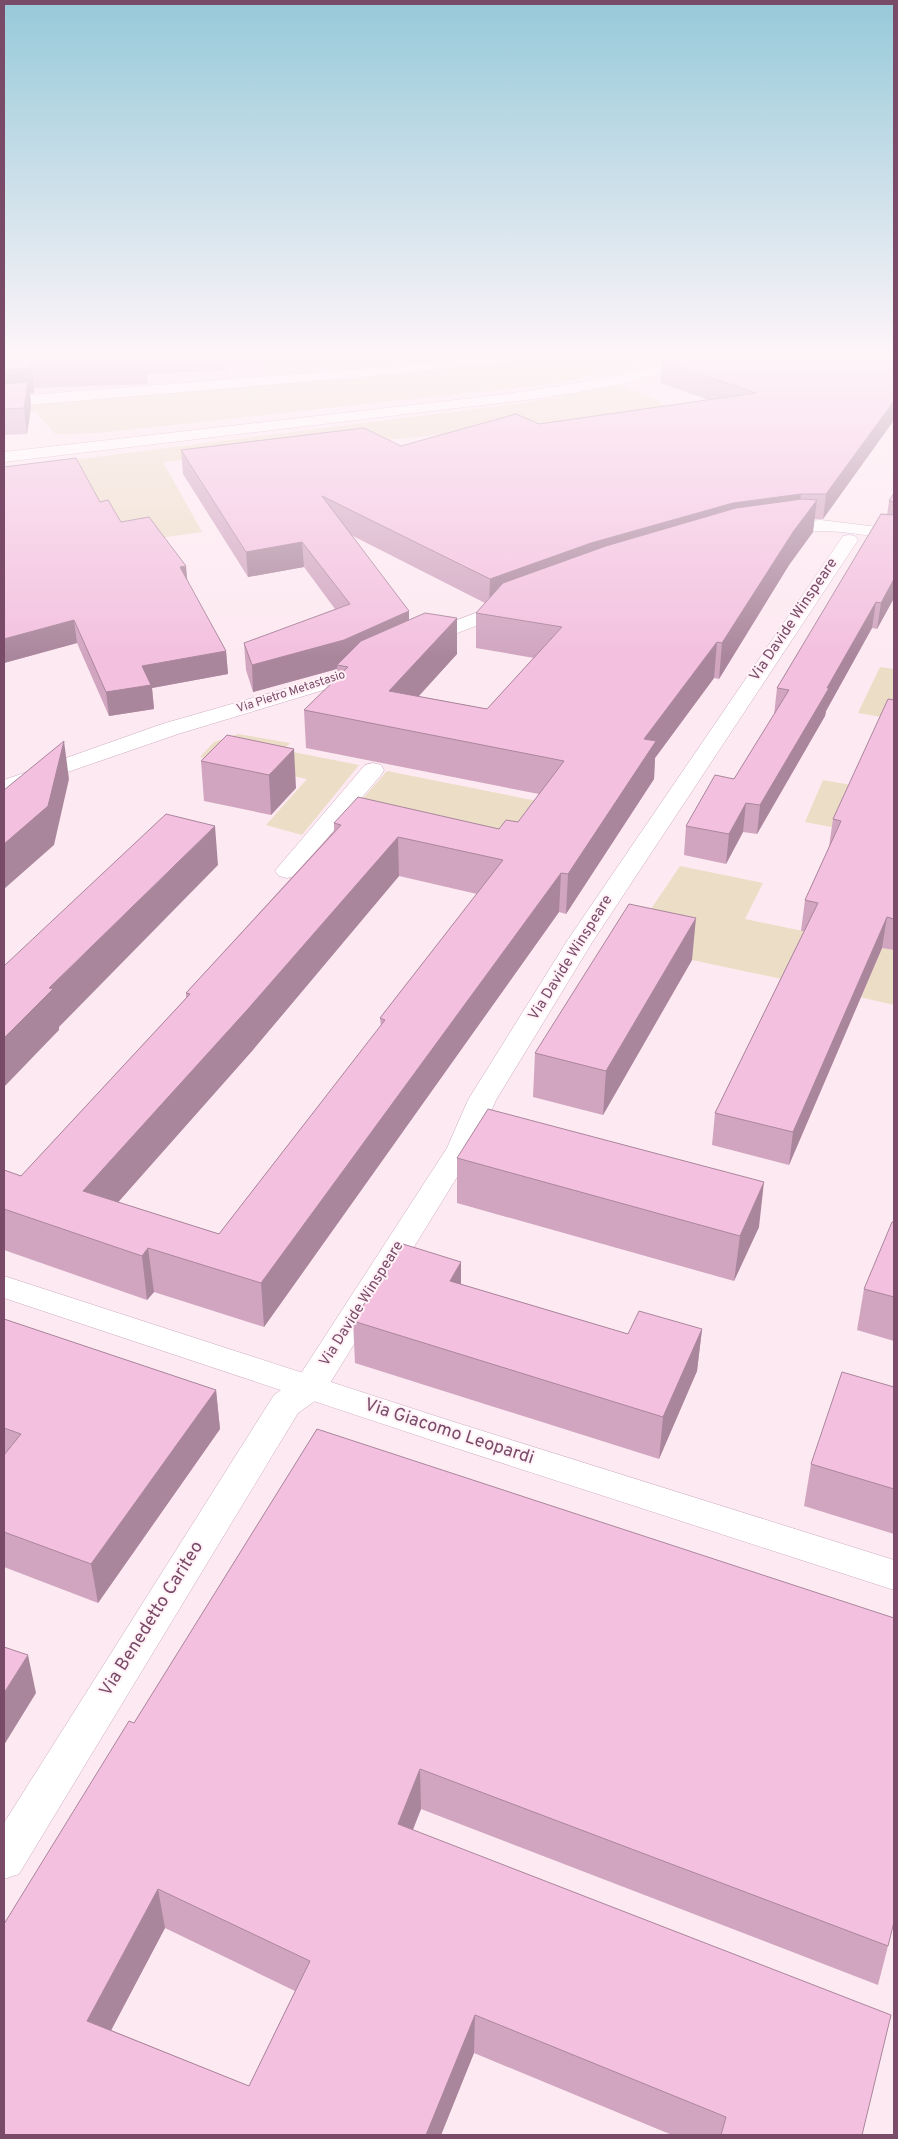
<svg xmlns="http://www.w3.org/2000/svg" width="898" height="2139" font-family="Overpass,sans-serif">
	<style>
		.residential { fill: #faddea }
		.green { fill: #ecddc7 }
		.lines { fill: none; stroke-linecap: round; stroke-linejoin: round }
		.pedestrian-casing { stroke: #ceabbf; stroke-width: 1 }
		.minor-casing { stroke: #ceabbf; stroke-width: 1 }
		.tertiary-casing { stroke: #ceabbf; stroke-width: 1 }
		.secondary-casing { stroke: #cfa7bd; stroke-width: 1 }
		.pedestrian { fill: #fff; fill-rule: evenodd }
		.minor { fill: #fff; fill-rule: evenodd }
		.tertiary { fill: #fff; fill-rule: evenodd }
		.secondary { fill: #fff; fill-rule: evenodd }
		.wall { fill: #d1a5c0; fill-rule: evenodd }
		.shaded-wall { fill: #aa869c }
		.building { fill: #f3c0df; stroke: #aa869c; fill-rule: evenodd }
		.labels { text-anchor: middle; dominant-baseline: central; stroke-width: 4; stroke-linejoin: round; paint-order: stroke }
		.far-street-label { font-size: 12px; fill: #794b69; stroke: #fff1f6 }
		.street-label { font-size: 15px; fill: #794b69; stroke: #fff1f6 }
		.near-street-label { font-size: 18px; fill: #794b69; stroke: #fff1f6 }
	</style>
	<rect width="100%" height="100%" fill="#fde9f1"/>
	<!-- residential -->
	<path class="residential" d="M4,357H515L4,402Z"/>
	<!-- green -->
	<path class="green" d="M330,357H396L399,364L334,370Z
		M547,357H656L619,369L552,384L97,433L55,434L36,412H4V408L134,395L376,377Z
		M260,362H276L278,366L298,365L301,372L268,374Z
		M621,385L659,401L684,422L518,427L163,462L202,532L124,543L73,460L530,402Z
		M880,667L894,669V719L858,713Z
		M238,734L290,743L283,750L359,765L302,835L266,825L307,779L200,757L214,742Z
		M387,771L537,801L497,854L343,821Z
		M823,780L857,786L894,839L805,822Z
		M680,866L763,883L745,919L894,950V1005L791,981L626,946Z"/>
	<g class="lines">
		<defs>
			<path id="pedestrian" d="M373,763L381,765L384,770L381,775L295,876L287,878L279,876L275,871L279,866L365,765Z"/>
			<path id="minor" d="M471,357H522L515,361L374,376L4,407V397L374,368Z
				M821,520L894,529V539C870,536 845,531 820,531C804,530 785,536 770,532L767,528L770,524L776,523Z
				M849,535L855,536L858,540L593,941L496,1100L475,1148L322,1396L298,1413L19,1874L4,1879V1823L274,1395L298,1378L447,1148L468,1100L567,941L843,536Z
				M510,600L517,602L520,606L517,610L429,644L422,646L415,644L412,640L415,636Z
				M369,658L376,660L379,664L376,668L340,685L178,734L4,794V780L162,724L326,677Z"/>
			<path id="tertiary" d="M4,1276L454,1422L894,1560V1590L431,1440L4,1298Z"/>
			<path id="secondary" d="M682,357H704L702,360C650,379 597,390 542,398L4,462V452L490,396C555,387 620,379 682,357Z"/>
		</defs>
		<!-- pedestrian casing -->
		<use href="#pedestrian" class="pedestrian-casing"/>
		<!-- minor casing -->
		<use href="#minor" class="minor-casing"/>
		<!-- tertiary casing -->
		<use href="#tertiary" class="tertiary-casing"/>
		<!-- secondary casing -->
		<use href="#secondary" class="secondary-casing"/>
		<!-- pedestrian -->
		<use href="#pedestrian" class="pedestrian"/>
		<!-- minor -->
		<use href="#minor" class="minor"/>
		<!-- tertiary -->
		<use href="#tertiary" class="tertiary"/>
		<!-- secondary -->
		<use href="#secondary" class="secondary"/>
	</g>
	<!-- wall -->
	<path class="wall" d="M4,357H317V361L226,366L227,370L147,374L148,384L34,388V393H30L31,407L27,434L4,435Z
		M894,357V420L823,519H814L813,532L789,565L719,679L714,678L655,758L654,779L566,914L559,912L264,1327L154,1292L147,1300L4,1250V1170L21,1176L186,998V993L334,831V823L499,829L518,822L539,794L306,748L304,710L338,678L337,669L253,692L246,670L244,643L335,609L304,567L248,577L183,474L181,450L401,446L539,424L709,400L660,383L662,361ZM351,535L485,603L476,613V648L534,658L487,709L418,696L457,654V618L409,620ZM399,876L477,894L380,1018L381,1026L219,1234L118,1202L252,1051Z
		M4,467L100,502L121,522L187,580L226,651L228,674L152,688L154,709L109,716L77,643L4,663Z
		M894,493V598L877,629L872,628L826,711L825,716L757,834L743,832L726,864L684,855L686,826L734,779L774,715L777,688L887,515L889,501Z
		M894,700V950L882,948L789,1165L712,1145L715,1113L804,931H801L805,900L829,847L833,819Z
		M227,735L296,788L271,815L204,801L201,761Z
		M692,960L603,1115L533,1097L535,1053Z
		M457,1158L759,1227L734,1281L457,1203Z
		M894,1222V1341L857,1330L864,1289Z
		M461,1284L628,1334L702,1329L697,1371L659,1459L355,1363L353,1321Z
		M4,1319L216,1390L220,1429L98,1603L4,1567Z
		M894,1387V1534L804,1506L811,1464Z
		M317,1429L888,1946L878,1985L421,1809L413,1830L862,2135H672L474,2053L441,2135H4L134,1723ZM165,1928L295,1991L249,2086L111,2030Z"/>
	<!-- shaded-wall -->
	<path class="shaded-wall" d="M418,357H456L418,360Z
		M31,364L34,388V393H30L31,407L27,434L24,408L4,395V370Z
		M894,401V420L823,519L826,494Z
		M801,494L798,518L489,605L490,579L591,543L733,503Z
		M817,500L813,532L789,565L719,679L722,643L793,532Z
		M302,542L304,567L248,577L246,552Z
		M186,566L188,588L180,567Z
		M894,579V598L877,629L881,603Z
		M876,602L872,628L826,711L825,716L757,834L760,805Z
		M409,611V638L337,665V669L253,692L252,665Z
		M457,618V654L390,728L389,691Z
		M74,620L77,643L4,663V639Z
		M717,642L714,678L655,758L654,779L566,914L568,874L644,739Z
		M226,651L228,674L152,688L154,709L109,716L106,692L142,666Z
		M64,741L69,779L54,845L4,889V844Z
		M294,749L296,788L271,815L269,775Z
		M746,803L743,832L726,864L729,834Z
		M215,826L218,865L59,1027V1030L4,1087V1038L49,988Z
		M398,837L399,876L252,1051L90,1234L83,1191Z
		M561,873L559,912L264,1327L261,1283Z
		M887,917L882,948L789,1165L793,1132Z
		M696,918L692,960L603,1115L606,1071Z
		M764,1182L759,1227L734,1281L740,1236Z
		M148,1248L154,1292L147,1300L142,1256Z
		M461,1262V1304L450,1281Z
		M702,1329L697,1371L659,1459L663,1417Z
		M216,1390L220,1429L98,1603L91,1564Z
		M28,1655L36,1693L4,1745V1693Z
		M420,1769L421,1809L399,1864L398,1824Z
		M158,1889L165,1928L96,2059L87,2021Z
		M475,2015L474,2053L441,2135H426Z"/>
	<!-- building -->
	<path class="building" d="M4,357H145L146,359L31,364L30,368L4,370Z
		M676,357H894V401L826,494H801L733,503L591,543L490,579L322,496L409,611L344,640L252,665L244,643L350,604L302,542L246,552L181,450L364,428L401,446L516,414L539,424L756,393L662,361Z
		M28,382L24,408L4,409V384Z
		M76,458L100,502L108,500L121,522L149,517L186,566L180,567L226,651L142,666L151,685L106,692L74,620L4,639V467Z
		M894,493V502L889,501Z
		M802,499L817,500L793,532L722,643L717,642L644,739L656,741L568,874L561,873L261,1283L148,1248L142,1256L4,1209V1170L21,1176L190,994L186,993L341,825L334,823L358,797L499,829L506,820L518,822L564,761L304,710L348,667L337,665L361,641L425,613L457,618L389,691L487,709L562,627L476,613L503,583L606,546L736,508ZM398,837L503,860L380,1018L385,1020L219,1234L83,1191L248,1009Z
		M881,514L894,515V579L881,603L876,602L827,688H829L760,805L746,803L729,834L686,826L715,775L734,779L789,690L777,688Z
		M888,699L894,700V919L887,917L793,1132L715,1113L818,903L805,900L841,821L833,819Z
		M227,735L294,749L269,775L201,761Z
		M64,741L48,806L4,844V790Z
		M166,814L215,826L49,988L53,989L4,1038V966Z
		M629,904L696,918L606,1071L535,1053Z
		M488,1109L764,1182L740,1236L457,1158Z
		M892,1222H894V1297L864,1289Z
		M403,1244L461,1262L450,1281L628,1334L639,1311L702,1329L663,1417L353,1321Z
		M4,1319L216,1390L91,1564L4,1532V1455L21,1434L4,1428Z
		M842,1372L894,1387V1489L811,1464Z
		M317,1429L894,1618V1922L888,1946L420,1769L398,1824L891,2015L862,2135H721L726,2117L475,2015L426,2135H4V1924L129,1721L134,1723ZM158,1889L310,1961L249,2086L87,2021Z
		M4,1647L28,1655L4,1693Z"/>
	<!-- sky -->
	<linearGradient id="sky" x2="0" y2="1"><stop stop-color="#96c9d9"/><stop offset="0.54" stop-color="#fef5f9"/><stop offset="1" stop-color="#fef5f9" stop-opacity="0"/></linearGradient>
	<rect width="898" height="657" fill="url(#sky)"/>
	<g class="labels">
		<!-- far-street labels -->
		<g class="far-street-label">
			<text transform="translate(291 692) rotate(-18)">Via Pietro Metastasio</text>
		</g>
		<!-- street labels -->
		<g class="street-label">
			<text transform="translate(794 620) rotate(-56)">Via Davide Winspeare</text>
			<text transform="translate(571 958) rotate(-58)">Via Davide Winspeare</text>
			<text transform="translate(362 1304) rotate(-58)">Via Davide Winspeare</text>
		</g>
		<!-- near-street labels -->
		<g class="near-street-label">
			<text transform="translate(449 1432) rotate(18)">Via Giacomo Leopardi</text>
			<text transform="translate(152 1619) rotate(-58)">Via Benedetto Cariteo</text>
		</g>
	</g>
	<!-- border -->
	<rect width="898" height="2139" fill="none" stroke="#794b69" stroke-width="10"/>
</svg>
